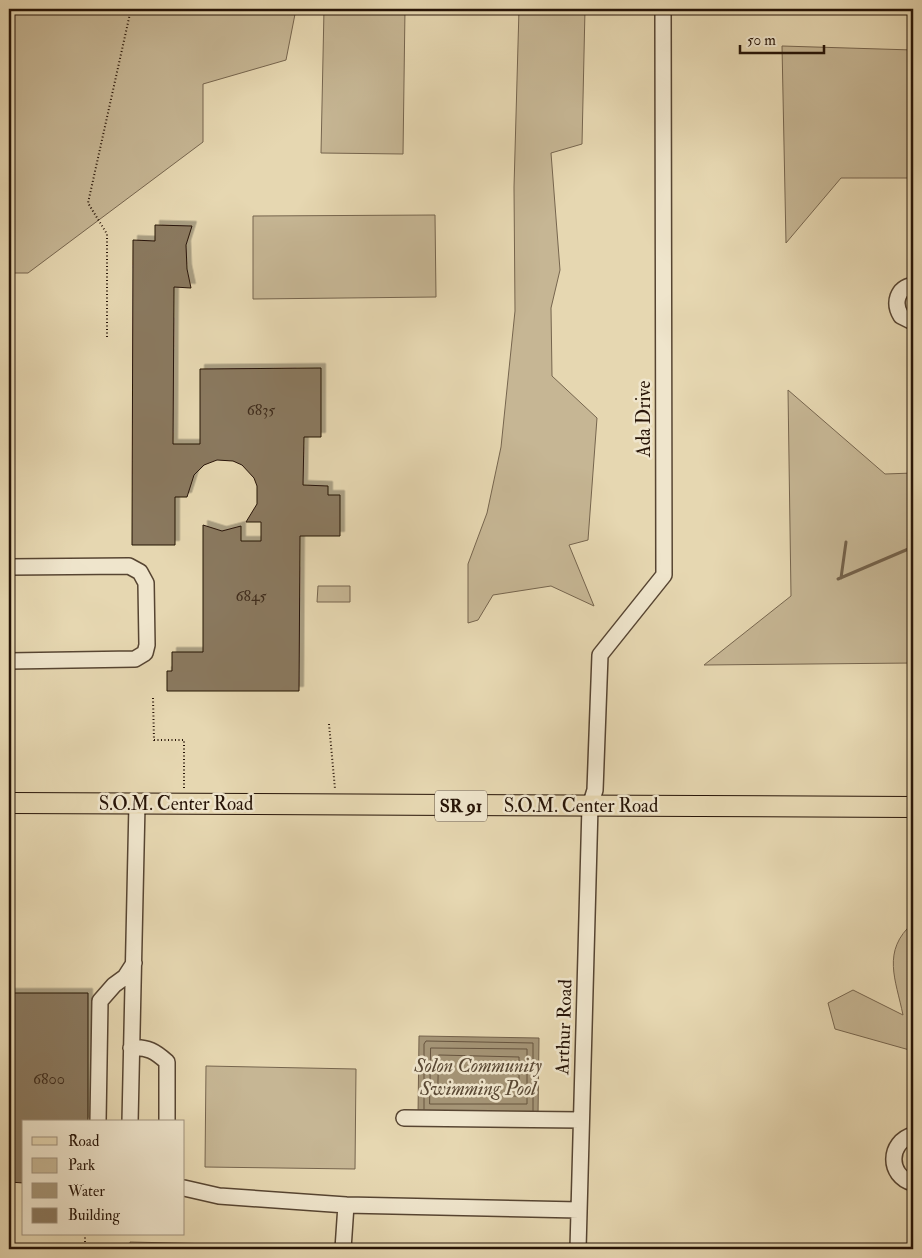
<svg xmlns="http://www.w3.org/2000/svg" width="922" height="1258" font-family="'IM FELL Double Pica',serif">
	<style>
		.green { fill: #c6b694; stroke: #76654e }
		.water { fill: #a59577; stroke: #73614a }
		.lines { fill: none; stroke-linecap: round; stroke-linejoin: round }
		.shore { stroke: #66543f; stroke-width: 1 }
		.stream { stroke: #73614a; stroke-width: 3 }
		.building { fill: #8a795f; stroke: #271407; filter: url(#shadow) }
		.minor-casing { stroke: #574532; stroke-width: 18 }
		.major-casing { stroke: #271407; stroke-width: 22 }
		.path { stroke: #271407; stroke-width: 2; stroke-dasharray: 1 2.5; stroke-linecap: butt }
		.minor { stroke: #efe5cc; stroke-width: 15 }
		.major { stroke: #e6d7b1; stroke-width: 20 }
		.labels { text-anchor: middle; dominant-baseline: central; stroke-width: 5; stroke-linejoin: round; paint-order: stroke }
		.number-label { font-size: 16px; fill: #402d1d }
		.shield { fill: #efe5cc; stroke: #635342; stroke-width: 1 }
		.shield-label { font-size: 18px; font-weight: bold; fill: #271407 }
		.street-label { font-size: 19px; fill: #271407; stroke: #efe5cc }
		.water-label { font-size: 20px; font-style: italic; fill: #594834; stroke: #efe5cc }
	</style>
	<defs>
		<filter id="shadow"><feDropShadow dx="4.5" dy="-4.5" stdDeviation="0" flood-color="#0004"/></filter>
	</defs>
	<rect width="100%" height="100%" fill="#e6d7b1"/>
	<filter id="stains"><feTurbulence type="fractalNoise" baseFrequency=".004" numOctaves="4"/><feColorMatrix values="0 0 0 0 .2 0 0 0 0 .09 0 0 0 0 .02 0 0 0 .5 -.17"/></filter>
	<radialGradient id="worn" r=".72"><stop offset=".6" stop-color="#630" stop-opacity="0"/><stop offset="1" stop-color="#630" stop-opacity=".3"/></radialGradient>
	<!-- green -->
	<path class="green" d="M9,9H296L286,60L203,84V142L28,273H9Z
		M324,9H405L403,154L321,153Z
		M519,9H585L582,144L551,153L560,270L551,308L552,376L597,418L588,540L569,545L594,606L551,586L493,595L478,620L468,623V564L487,513L501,447L515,311L514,187Z
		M782,46L913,50V178H841L786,243Z
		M435,215L436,297L253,299V216Z
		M788,390L885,474L913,473V663L704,665L791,596Z
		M318,586H350V602H317Z
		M913,923V1051L835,1029L828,1003L853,990L903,1015C896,980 881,951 913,923Z
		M206,1066L356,1069L355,1169L205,1167Z
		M130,1242L302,1246L301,1249H130Z"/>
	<!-- water -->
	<path class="water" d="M419,1036L539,1038L538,1117L418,1115Z"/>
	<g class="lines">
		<!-- shore -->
		<path class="shore" d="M431,1048L527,1049V1104H430Z
			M439,1055L519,1057V1096H438Z
			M424,1109V1044L426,1041L533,1043V1111"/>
		<!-- stream -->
		<path class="stream" d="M841,578L846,542
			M838,579L913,547"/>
	</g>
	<!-- building -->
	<path class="building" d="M155,225L192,226L186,245L187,269L191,288L174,287L173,444H200V369L321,368V437H304L303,485L328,486V495H340V536H300L299,691H167V671H172V652H203V525L222,531L241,526V541H261V522H246L257,504V486L254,478L242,465L233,461L217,460L204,465L194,475L187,497H175V545H132L133,240L155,241Z
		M9,993H88V1122H24V1183L9,1182Z"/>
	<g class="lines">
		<defs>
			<path id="minor" d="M913,285C897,288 893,303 901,316L913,322
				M9,567L129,566L140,572L146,583L147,645L145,653L135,659L9,661
				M131,1048C147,1046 156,1052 167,1062V1122
				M404,1118L581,1120
				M98,1122L100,1001L114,985L125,977L134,963
				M130,1122L137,804
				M913,1135C888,1142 887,1176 913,1183
				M184,1188L219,1196L346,1205
				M343,1249L346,1205L579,1210
				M578,1249L590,806L595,790L600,655L664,575L663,9"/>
			<path id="major" d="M9,803L913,807"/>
		</defs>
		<!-- minor casing -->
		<use href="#minor" class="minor-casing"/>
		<!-- major casing -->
		<use href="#major" class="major-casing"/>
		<!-- path -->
		<path class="path" d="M107,337V234L88,203L131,9
			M153,698L154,740H184V789
			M329,724L335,789
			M85,1249V1234"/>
		<!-- minor -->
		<use href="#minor" class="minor"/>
		<!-- major -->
		<use href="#major" class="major"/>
	</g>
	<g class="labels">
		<!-- number labels -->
		<g class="number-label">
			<text x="261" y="410">6835</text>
			<text x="251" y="596">6845</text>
			<text x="49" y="1079">6800</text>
		</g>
		<!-- shield labels -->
		<rect class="shield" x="435" y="790.5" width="52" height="31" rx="4"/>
		<g class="shield-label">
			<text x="461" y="806">SR 91</text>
		</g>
		<!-- street labels -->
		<g class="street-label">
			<text transform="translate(644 419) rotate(-90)">Ada Drive</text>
			<text x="176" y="804">S.O.M. Center Road</text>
			<text x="581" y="806">S.O.M. Center Road</text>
			<text transform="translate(564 1027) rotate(-88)">Arthur Road</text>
		</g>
		<!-- water labels -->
		<g class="water-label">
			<text x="478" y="1065">Solon Community<tspan x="478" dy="23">Swimming Pool</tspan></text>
		</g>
	</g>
	<!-- margin -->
	<rect width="922" height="1258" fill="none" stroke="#e6d7b1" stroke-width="30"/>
	<rect x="10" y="10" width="902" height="1238" fill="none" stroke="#271407" stroke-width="2.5"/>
	<rect x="15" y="15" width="892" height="1228" fill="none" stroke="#271407"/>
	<!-- legend -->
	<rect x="22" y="1120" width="162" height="115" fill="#efe5cc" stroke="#9f917d"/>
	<rect x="32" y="1137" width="25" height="8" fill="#e6d7b1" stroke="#9f917d"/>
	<text x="68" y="1146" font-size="15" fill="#271407">Road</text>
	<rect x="32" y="1158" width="25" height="15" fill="#c6b694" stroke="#9f917d"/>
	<text x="68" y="1170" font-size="15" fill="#271407">Park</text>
	<rect x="32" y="1183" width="25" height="15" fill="#a59577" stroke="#9f917d"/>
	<text x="68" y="1196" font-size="15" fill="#271407">Water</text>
	<rect x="32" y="1208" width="25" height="15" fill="#8a795f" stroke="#9f917d"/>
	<text x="68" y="1220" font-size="15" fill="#271407">Building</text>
	<!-- scale -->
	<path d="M740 45v8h84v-8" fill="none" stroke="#271407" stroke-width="2.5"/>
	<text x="747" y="45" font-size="15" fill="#271407" stroke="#efe5cc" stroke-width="4" paint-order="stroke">50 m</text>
	<rect width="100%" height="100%" filter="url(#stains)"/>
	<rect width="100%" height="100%" fill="url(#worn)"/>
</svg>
